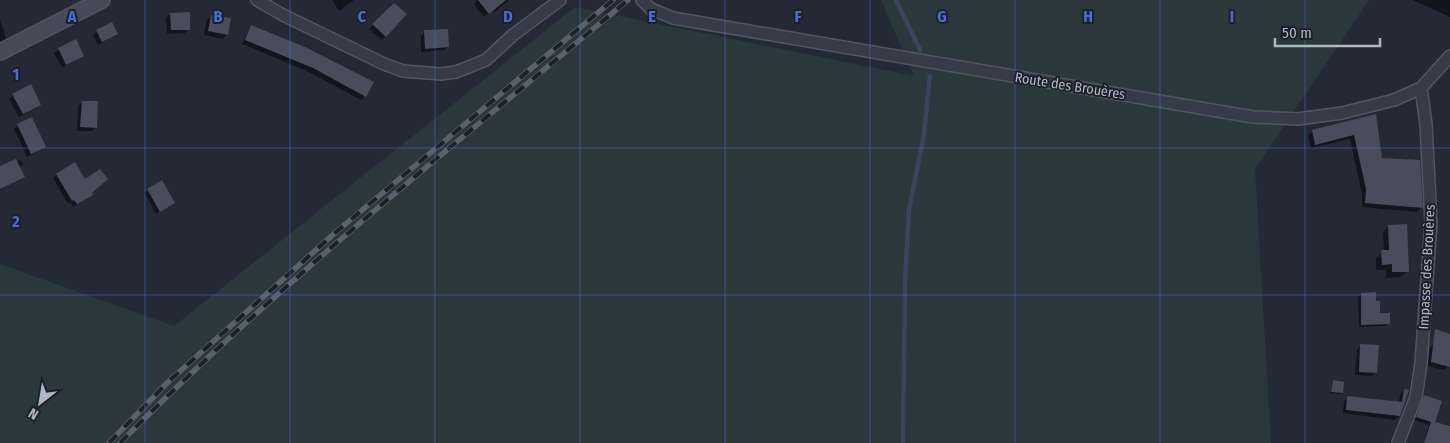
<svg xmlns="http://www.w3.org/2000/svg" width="1450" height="443" font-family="'Fira Sans Condensed',sans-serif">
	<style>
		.green { fill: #2a383b }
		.shadow { fill: #0007 }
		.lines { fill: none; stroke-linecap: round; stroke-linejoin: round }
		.stream { stroke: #3b445d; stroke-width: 4.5 }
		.building { fill: #484c5c }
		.street-casing { stroke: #525661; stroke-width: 14 }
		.secondary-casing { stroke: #525661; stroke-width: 18 }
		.street { stroke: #373b47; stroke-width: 11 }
		.secondary { stroke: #464a59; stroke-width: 15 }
		.rail-casing { stroke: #5b606f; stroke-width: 5.5 }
		.rail { stroke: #1c202b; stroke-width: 4; stroke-dasharray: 11; stroke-linecap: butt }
		.grid { fill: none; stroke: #4a6dd2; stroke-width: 1; stroke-opacity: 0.55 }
		.labels { text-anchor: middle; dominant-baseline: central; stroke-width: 4; stroke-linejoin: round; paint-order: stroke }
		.street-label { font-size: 14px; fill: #b2b6c3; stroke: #1c202b }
		.grid-label { font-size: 16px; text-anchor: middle; font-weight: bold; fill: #4a6dd2; stroke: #1c202b; stroke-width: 4; stroke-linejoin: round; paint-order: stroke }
	</style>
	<rect width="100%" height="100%" fill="#242936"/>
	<!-- green -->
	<path class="green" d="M881,0H1369L1255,169L1271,443H0V264L174,326L575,7L914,76Z"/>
	<!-- shadow -->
	<path class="shadow" d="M332,0H354L339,11Z
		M477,0H509L495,12L493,10L484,17L474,4Z
		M1412,0H1450V17Z
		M394,5L405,14L382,40L369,29Z
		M170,14L189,29L185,33L167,34L166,18Z
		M211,16L227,35L223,39L204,35L207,20Z
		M0,20L6,38L0,43Z
		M252,26L365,96L361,100L309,72L242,44Z
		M97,31L116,34L98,45L93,35Z
		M424,32L448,46L444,50L421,52V36Z
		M75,40L83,56L62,68L54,53Z
		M13,95L40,105L19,117L9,99Z
		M82,102L96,127L92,131H77L78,106Z
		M1375,116L1381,159L1421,208L1417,212L1362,207V194L1350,139L1311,148L1308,136L1312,131Z
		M18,125L44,147L27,157L14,129Z
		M21,160L23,164L19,168L24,176L0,190V169Z
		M57,175L90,193L91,195L73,207L70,202L68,204L53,178Z
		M148,190L173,203L156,214L145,193Z
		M1389,226L1407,271L1401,277L1386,278V270H1376V258L1384,251L1383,232Z
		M1362,294L1375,302L1379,314L1388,323L1385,326L1359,327L1358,297Z
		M1434,344L1450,350L1448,366L1444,370L1427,366L1430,348Z
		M1360,346L1376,372L1372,376L1355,375L1357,350Z
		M1333,382L1342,393L1340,394L1330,393Z
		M1404,390L1408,391L1399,416L1395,420L1343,413L1344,401L1348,397L1399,403L1400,394Z
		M1424,396L1434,423L1450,428L1446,443L1425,438L1429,425L1414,420Z"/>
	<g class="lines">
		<!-- stream -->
		<path class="stream" d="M896,0L920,50
			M903,443L905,281L909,210L924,134L930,76"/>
	</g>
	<!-- building -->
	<path class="building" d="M478,0H506L489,14Z
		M394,3L407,14L386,37L372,24Z
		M190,12V30H171L170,13Z
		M211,15L231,18L228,35L208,31Z
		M112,22L118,34L102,42L96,30Z
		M251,25L305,47L374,82L366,97L313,68L245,40Z
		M448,29L449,47L425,49L424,30Z
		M76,39L84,56L66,65L58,48Z
		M31,84L41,105L23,114L12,94Z
		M82,101H98L97,128L80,127Z
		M1376,114L1382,158L1420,160L1423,208L1365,203L1366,189L1354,135L1315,145L1312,130Z
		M32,117L46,147L31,154L17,124Z
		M16,159L25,177L0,189V166Z
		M75,162L85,179L100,169L108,179L92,193L93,195L77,204L74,200L72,201L56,174Z
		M162,180L175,203L160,212L147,189Z
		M1407,224L1409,272H1392V264L1382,265L1381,250H1389L1388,225Z
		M1376,292V301H1380V313H1390V324L1361,325V293Z
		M1435,329L1450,334V367L1431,362Z
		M1360,344L1379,345L1377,373L1359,372Z
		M1333,380L1344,382L1343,393L1331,392Z
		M1404,389L1409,390L1400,416L1346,410L1347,396L1402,402Z
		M1424,395L1442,401L1435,422L1450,426V443H1424L1431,422L1416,417Z"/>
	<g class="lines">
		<defs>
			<path id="street" d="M257,0L283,15L384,64L403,71L441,74L456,72L486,60L513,35L560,0
				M642,0L651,9L673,18L1253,117L1298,119L1342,113L1394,100L1421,88L1450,56
				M1398,443L1416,397L1421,363L1431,223L1426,124L1421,88"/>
			<path id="secondary" d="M0,52L102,0"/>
		</defs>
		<!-- street casing -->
		<use href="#street" class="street-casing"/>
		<!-- secondary casing -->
		<use href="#secondary" class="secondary-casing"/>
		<!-- street -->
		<use href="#street" class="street"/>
		<!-- secondary -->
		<use href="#secondary" class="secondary"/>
		<defs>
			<path id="rail" d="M109,443L168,382L336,232L613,0
				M120,443C278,283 456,144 628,0"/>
		</defs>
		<!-- rail casing -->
		<use href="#rail" class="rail-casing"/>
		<!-- rail -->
		<use href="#rail" class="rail"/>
	</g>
	<!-- grid -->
	<path class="grid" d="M145,0V443M290,0V443M435,0V443M580,0V443M725,0V443M870,0V443M1015,0V443M1160,0V443M1305,0V443M0,148H1450M0,295H1450"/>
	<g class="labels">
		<!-- street labels -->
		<g class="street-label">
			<text transform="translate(1070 86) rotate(9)">Route des Brouères</text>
			<text transform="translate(1427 267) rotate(-87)">Impasse des Brouères</text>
		</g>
	</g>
	<g class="grid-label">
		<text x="72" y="22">A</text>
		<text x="218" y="22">B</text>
		<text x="362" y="22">C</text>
		<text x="508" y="22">D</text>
		<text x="652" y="22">E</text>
		<text x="798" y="22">F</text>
		<text x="942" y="22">G</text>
		<text x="1088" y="22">H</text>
		<text x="1232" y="22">I</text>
		<text x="16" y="80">1</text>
		<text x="16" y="227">2</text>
	</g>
	<!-- north arrow -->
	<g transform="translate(40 403) rotate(211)" stroke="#1c202b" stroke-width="4" paint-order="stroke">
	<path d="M0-4L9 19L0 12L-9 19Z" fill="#b2b6c3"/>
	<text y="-8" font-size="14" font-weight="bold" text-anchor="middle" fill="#b2b6c3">N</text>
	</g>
	<!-- scale -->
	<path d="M1275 38v8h105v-8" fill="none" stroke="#b2b6c3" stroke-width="2.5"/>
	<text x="1282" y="38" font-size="15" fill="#b2b6c3" stroke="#1c202b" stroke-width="4" paint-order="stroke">50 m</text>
</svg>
